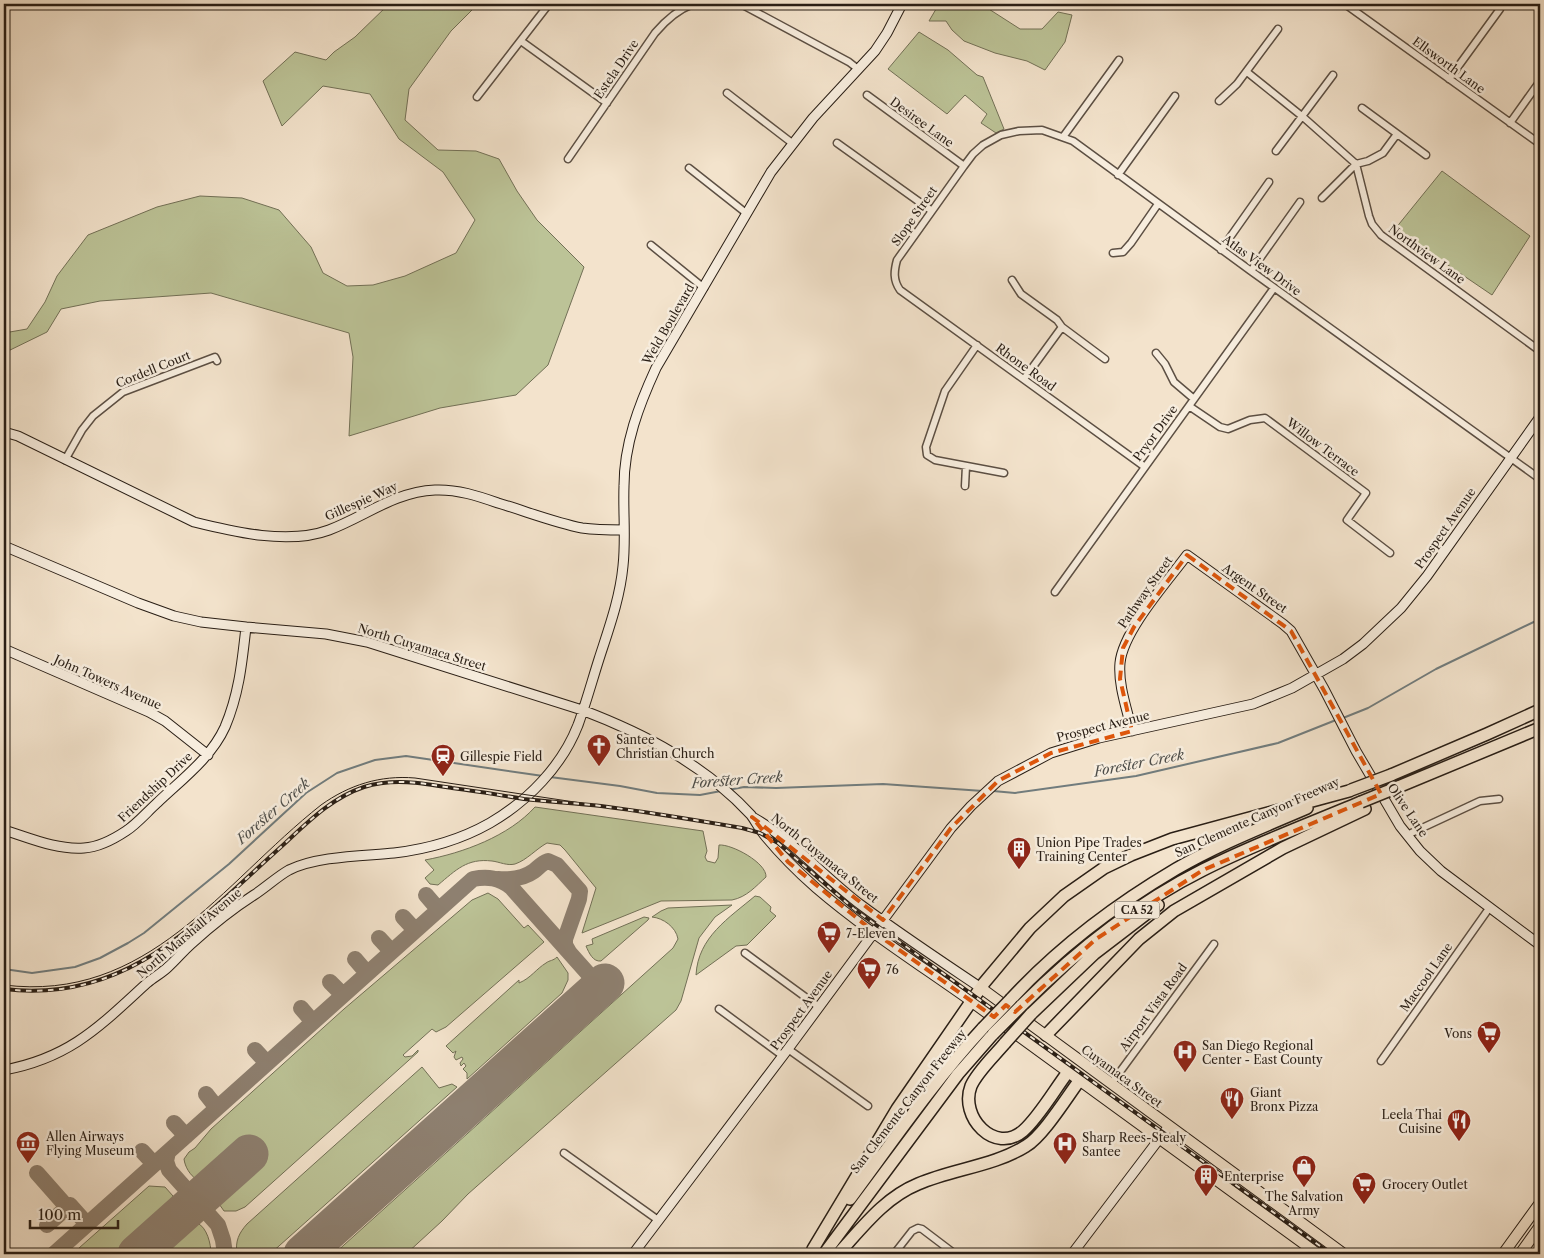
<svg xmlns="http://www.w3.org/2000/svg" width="1544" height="1258" font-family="'Libre Caslon Text',serif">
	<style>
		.green { fill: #bcc397; stroke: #727056 }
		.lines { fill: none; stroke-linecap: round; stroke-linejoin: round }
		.stream { stroke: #717c7d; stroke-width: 2 }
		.taxiway { stroke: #8e8070; stroke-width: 16 }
		.runway { stroke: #8e8070; stroke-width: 39 }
		.street-casing { stroke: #5c4f43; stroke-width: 9 }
		.secondary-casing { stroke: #291e15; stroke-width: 11 }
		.primary-casing { stroke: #291e15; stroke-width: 12 }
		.highway-casing { stroke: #291e15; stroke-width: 14 }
		.street { stroke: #f7edde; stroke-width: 6 }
		.secondary { stroke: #f7edde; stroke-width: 9 }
		.primary { stroke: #f3e3cc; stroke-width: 10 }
		.highway { stroke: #f3e3cc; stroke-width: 11 }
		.tram { stroke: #291e15; stroke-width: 1 }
		.rail-casing { stroke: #291e15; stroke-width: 4 }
		.rail { stroke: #f7edde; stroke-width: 2; stroke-dasharray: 5.5; stroke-linecap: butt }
		.highway-bridge-casing { stroke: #291e15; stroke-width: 14; stroke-linecap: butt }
		.highway-bridge { stroke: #f3e3cc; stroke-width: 11 }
		.marked { fill: none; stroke: #de560c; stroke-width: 4; stroke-dasharray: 10 6; stroke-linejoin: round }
		.labels { text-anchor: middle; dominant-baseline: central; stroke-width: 5; stroke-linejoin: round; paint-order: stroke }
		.shield { fill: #f7edde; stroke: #675c51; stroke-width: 1 }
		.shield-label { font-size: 11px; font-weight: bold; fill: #291e15 }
		.street-label { font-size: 12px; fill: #291e15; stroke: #f7edde }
		.poi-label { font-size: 12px; fill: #291e15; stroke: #f7edde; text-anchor: start }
		.water-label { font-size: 14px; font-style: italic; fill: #4d4d49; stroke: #f7edde }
	</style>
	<rect width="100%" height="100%" fill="#f3e3cc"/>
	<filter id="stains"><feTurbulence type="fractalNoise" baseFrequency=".004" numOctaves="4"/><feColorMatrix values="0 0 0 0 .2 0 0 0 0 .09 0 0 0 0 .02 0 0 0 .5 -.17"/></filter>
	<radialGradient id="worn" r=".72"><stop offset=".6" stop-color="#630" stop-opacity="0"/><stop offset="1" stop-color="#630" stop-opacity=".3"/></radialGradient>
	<!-- green -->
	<path class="green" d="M389,4H478L451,31L409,89L405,120L438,150L476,151L499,159L517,191L537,220L584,267L548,365L516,395L440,408L349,436L353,357L349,333L211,293L100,301L61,309L47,332L4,353V333L27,329L45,302L57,276L88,235L157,207L200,196L242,198L279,210L311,247L323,273L347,286L373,285L405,276L456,253L475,220L443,172L399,139L370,94L323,86L282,126L263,81L295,52L326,60L334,52L355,37Z
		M939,4H981L1020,29H1042L1058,12L1072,15L1065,42L1045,70L1027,61L995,53L964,41L952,30L946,21H929Z
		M919,32L948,50L977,75L983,77L1004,129L996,133L981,123L987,114L965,95L947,114L888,69Z
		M1442,171L1530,236L1492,295L1395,229Z
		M535,807L703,831L707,851L705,857L707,861L715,863L718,858L719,845C732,844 767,863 766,877C756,886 747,897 732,900L661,901L582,933L596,888L565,850L560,845L547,843C536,849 527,860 515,864C507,866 500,862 492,861C467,858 456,870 438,885L430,884L425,878L434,870L425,860C463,853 509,836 535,807Z
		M488,893L498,899L524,928L528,925L544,942L446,1027L436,1032L432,1029L403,1055L405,1057L412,1056L418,1050V1052L245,1207L236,1211H224L217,1201L259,1161V1159L246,1144L240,1146L201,1179L197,1180C190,1175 185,1167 184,1159L189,1152L195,1148L211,1129L344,1009L472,900Z
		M755,896L760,897L771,907L770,911L776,916L747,945L736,946L696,975C698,937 729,918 755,896Z
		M732,905L715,917L699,938L681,1001L676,1010L468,1194L442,1221L406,1254H334L673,948L678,939C676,927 663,918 652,917L661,911L668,908Z
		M644,917L649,918L648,920L601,961C593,962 589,953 586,946L593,944L592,939Z
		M557,957L568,973V980L562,993L467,1079V1073L463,1069L466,1066L464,1063L461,1066L460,1063L463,1059L462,1057L456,1060L454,1057L456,1051L453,1053L446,1046L519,980V983C531,978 536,969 546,963C550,960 553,961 557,957Z
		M422,1067L439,1088L452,1084L457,1087L270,1254H237C235,1241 239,1233 247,1224Z
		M149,1186L165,1187L173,1196C173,1207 127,1245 117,1254H74L79,1248Z
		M197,1223C207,1227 211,1244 211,1254H156L189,1225Z"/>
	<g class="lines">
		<!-- stream -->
		<path class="stream" d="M1343,718L1368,708L1436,669L1540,619
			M550,777L620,786L657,793L700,795L721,791
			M728,790L744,787L776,788L883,784L983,791
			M993,791L1015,793L1136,776L1278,743L1336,720
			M4,969L32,973L75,967L100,958L128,943L144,933L229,864L306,793L337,773L375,760L406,756L543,776"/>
		<!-- taxiway -->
		<path class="taxiway" d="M498,879C511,880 523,879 534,871C539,867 542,863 548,861L557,865L580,891L579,899L565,939V945L569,952
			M426,895L438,909
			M403,917L415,930
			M379,938L391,951
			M355,959L367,973
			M330,982L343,995
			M301,1008L313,1022
			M255,1050L267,1063
			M206,1094L217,1108
			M174,1123L186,1136
			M142,1151L154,1164
			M168,1152L166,1161L169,1170L218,1225L223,1240L225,1254
			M37,1173L67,1207
			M47,1225L70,1205L87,1224
			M54,1254L473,879C488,876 499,878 511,887L600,987
			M305,1254L312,1247"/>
		<!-- runway -->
		<path class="runway" d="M137,1254L249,1154
			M303,1254L605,983"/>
		<defs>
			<path id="street" d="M741,4L849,62L858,69
				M1345,4L1540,144
				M521,41L607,103
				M1247,72L1303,117L1356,164L1369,216L1372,224L1381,235L1540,351
				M1449,79L1500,9L1492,4
				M727,93L792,143
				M867,95L964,166
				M477,97L549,4
				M1219,101L1237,84L1278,29
				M1362,108L1426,155
				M1510,123L1540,81
				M1063,137L1119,60
				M837,143L932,211
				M1276,151L1333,75
				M568,159L655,33C666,20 677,10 693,4
				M689,168L746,213
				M1118,175L1175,96
				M1322,198L1356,164L1368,161L1383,153L1397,134
				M651,245L704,288
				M1221,250L1269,182
				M1113,253L1123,252L1131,243L1158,204
				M1251,271L1300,202
				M1012,280L1021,294L1057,320L1062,327L1105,359
				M977,345L945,391L926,447L927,455L935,460L1004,473
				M1156,353L1165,364L1174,382L1194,399
				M1024,379L1062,327
				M1189,406L1220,427L1228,429L1250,420L1265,418L1366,493L1347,520L1390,553
				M65,460L82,430L93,416L123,392L215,357L217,361
				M1145,467L900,290C893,280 894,271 897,260L964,166L973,154L983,145L1001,135L1019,131L1042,130L1073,141L1251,271L1540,479
				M965,486L966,466
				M1055,592L1274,288
				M1407,835L1480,801L1499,799
				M745,953L819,1007
				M719,1009L783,1056
				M788,1049L868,1106
				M1381,1061L1490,907
				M1111,1084L1214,944
				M564,1153L658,1220
				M894,1254L912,1231L918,1228L922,1229L955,1254"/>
			<path id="secondary" d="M4,432L18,436L194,522C234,532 289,545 329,530C366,516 394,492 435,490C457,489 478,496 498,503C525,511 556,523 582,528C596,530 610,530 624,530
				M4,546L138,603L174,616L201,622L246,627L326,634L367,642L582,710C645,734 705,765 751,815C756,822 760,830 766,837C781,855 798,872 816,888C865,930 920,965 972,1002
				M4,649L149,712L165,721L208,755
				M1132,731C1127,709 1118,685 1120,663C1123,631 1167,582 1187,555L1283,624L1291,631L1324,689L1356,751L1400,826L1420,851L1441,871L1540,945
				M754,818C794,841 825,878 861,905C900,934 941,961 981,988
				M4,830C30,838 56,850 84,848C99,847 114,839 126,831C137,824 147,812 157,803C181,780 211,758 225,727C239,694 242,663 246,627
				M4,1070C70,1058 100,1026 147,983C154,977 162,973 168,967C176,960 183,951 191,944C210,927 232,909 254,895C265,888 278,876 289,870C317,856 363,856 394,853C428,849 460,840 490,823C528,801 562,766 578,725C586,703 592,681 599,659C609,628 620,598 623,566C626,539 623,512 624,486C624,444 639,405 656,368L771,172L813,118L875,51L887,33L902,4
				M633,1254L788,1049L951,828L971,806L998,781L1051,753L1099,738L1253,704L1292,688L1343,659L1363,644L1401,608L1427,576L1540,417
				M1072,1254L1169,1126"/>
			<path id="primary" d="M981,988L1344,1254
				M972,1002L1318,1254
				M1503,1254L1540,1203
				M1520,1254L1540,1226"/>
			<path id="highway" d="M1391,775L1487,734L1540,710
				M1398,787L1540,728
				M1011,999C1059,947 1115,905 1176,869C1217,845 1263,827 1307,808
				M1021,1006C1075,952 1135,904 1203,870C1254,844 1309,824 1361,802
				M1031,1014L1094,954L1158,905
				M1046,1035L1139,939L1174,911L1283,848L1365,809
				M1005,1043C995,1055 977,1072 971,1086C959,1117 995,1155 1023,1131C1039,1117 1055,1089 1068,1072
				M850,1199C893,1141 934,1081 983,1028
				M813,1249L897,1109L984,983L1030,928L1064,896L1104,868L1131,855L1172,839L1349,791
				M824,1254L958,1074L993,1034
				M838,1254C862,1228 884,1198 918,1184C953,1169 994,1166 1026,1146C1043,1136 1067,1097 1079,1081"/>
		</defs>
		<!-- street casing -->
		<use href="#street" class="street-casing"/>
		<!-- secondary casing -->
		<use href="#secondary" class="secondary-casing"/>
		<!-- primary casing -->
		<use href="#primary" class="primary-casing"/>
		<!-- highway casing -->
		<use href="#highway" class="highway-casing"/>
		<!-- street -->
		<use href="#street" class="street"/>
		<!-- secondary -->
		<use href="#secondary" class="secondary"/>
		<!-- primary -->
		<use href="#primary" class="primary"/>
		<!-- highway -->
		<use href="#highway" class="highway"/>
		<!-- tram -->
		<path class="tram" d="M4,985C148,1003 221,884 321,805C349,785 380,775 415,778L601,806"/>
		<defs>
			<path id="rail" d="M4,989C128,1004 198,921 282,846C307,823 331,798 364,787C393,778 422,783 452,788C476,791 500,795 524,799C550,802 576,803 601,806C648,812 695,820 742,828L760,833L778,843L854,909L1331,1254"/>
		</defs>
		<!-- rail casing -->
		<use href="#rail" class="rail-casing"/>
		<!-- rail -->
		<use href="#rail" class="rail"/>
		<defs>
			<path id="highway-bridge" d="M1351,790L1391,775
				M1361,802L1398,787
				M983,1028L1011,999
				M993,1034L1021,1006
				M1005,1043L1031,1014"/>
		</defs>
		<!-- highway-bridge casing -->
		<use href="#highway-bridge" class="highway-bridge-casing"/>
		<!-- highway-bridge -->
		<use href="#highway-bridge" class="highway-bridge"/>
	</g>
	<!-- marked area -->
	<path class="marked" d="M1187,555L1291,631L1381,794L1203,870L1096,939L1015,1012L1006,1005L994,1017L874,932L788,862L752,817L883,920L951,828L998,781L1051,753L1132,731L1120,679L1123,648L1134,627Z"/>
	<!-- icons -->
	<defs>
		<symbol id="church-pin" viewBox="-11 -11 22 30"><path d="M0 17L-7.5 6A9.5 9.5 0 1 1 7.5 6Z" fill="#8f2418" stroke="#f7edde"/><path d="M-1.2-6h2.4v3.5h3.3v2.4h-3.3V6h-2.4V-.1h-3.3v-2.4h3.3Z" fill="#fff"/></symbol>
		<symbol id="station-pin" viewBox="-11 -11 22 30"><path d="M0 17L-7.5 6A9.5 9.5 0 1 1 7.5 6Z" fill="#8f2418" stroke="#f7edde"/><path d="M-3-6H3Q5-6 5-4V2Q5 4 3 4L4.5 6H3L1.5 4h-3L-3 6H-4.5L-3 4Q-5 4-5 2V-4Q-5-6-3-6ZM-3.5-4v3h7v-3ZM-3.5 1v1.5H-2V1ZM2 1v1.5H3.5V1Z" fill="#fff"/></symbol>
		<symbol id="building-pin" viewBox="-11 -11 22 30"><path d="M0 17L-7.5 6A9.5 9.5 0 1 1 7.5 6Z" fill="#8f2418" stroke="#f7edde"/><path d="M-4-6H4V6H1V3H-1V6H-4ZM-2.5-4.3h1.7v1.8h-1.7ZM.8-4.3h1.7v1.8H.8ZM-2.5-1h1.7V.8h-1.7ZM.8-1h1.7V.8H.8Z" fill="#fff"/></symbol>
		<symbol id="supermarket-pin" viewBox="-11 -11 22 30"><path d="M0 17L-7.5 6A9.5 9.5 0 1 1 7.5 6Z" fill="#8f2418" stroke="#f7edde"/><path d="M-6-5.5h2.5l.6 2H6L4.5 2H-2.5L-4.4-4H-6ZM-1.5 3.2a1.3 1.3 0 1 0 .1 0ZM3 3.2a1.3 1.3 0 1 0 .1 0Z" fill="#fff"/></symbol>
		<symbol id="hospital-pin" viewBox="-11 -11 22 30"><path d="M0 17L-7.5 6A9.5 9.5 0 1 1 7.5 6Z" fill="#8f2418" stroke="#f7edde"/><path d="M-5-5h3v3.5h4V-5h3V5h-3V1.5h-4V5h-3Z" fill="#fff"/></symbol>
		<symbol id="restaurant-pin" viewBox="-11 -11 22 30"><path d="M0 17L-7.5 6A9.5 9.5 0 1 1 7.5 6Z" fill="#8f2418" stroke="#f7edde"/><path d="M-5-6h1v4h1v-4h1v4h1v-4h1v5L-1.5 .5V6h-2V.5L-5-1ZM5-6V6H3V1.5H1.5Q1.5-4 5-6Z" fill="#fff"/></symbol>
		<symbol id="museum-pin" viewBox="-11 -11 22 30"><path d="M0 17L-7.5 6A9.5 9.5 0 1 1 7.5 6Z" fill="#8f2418" stroke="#f7edde"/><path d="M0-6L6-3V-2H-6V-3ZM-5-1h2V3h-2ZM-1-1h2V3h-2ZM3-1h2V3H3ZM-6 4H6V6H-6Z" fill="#fff"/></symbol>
		<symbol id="shop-pin" viewBox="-11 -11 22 30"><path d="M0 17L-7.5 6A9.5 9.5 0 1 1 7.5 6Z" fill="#8f2418" stroke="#f7edde"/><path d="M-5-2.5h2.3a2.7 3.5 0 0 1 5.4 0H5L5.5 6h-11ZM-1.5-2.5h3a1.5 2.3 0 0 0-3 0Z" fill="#fff"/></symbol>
	</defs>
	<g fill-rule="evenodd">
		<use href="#church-pin" x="585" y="732" width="28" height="38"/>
		<use href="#station-pin" x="429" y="742" width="28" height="38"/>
		<use href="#building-pin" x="1005" y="835" width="28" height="38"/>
		<use href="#supermarket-pin" x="815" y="919" width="28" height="38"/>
		<use href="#supermarket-pin" x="855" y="955" width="28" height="38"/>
		<use href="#supermarket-pin" x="1475" y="1019" width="28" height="38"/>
		<use href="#hospital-pin" x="1171" y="1038" width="28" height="38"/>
		<use href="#restaurant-pin" x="1218" y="1085" width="28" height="38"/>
		<use href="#restaurant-pin" x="1445" y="1107" width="28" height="38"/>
		<use href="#museum-pin" x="14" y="1129" width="28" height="38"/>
		<use href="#hospital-pin" x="1051" y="1130" width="28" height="38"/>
		<use href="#shop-pin" x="1290" y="1153" width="28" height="38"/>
		<use href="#building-pin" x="1192" y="1162" width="28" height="38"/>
		<use href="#supermarket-pin" x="1350" y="1170" width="28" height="38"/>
	</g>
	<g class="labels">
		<!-- shield labels -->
		<rect class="shield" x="1114.5" y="901.5" width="45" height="17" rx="4"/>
		<g class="shield-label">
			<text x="1137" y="910">CA 52</text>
		</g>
		<!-- street labels -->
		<g class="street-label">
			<text transform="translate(1449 65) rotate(36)">Ellsworth Lane</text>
			<text transform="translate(616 69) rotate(-56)">Estela Drive</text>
			<text transform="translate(922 122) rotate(36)">Desiree Lane</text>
			<text transform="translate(914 216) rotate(-55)">Slope Street</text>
			<text transform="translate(1427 254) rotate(36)">Northview Lane</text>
			<text transform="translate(1262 265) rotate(36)">Atlas View Drive</text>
			<text transform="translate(668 324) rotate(-60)">Weld Boulevard</text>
			<text transform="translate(1026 367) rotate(36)">Rhone Road</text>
			<text transform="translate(153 369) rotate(-22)">Cordell Court</text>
			<text transform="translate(1155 433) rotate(-54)">Pryor Drive</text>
			<text transform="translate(1323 447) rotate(37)">Willow Terrace</text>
			<text transform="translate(361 501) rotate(-24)">Gillespie Way</text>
			<text transform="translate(1445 528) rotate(-55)">Prospect Avenue</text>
			<text transform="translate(1255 588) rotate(35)">Argent Street</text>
			<text transform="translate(1145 592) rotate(-55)">Pathway Street</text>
			<text transform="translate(422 647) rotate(17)">North Cuyamaca Street</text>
			<text transform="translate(108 682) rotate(24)">John Towers Avenue</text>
			<text transform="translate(1103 726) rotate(-14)">Prospect Avenue</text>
			<text transform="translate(155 787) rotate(-43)">Friendship Drive</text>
			<text transform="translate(1408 810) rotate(56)">Olive Lane</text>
			<text transform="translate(1257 817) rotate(-24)">San Clemente Canyon Freeway</text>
			<text transform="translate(825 858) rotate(39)">North Cuyamaca Street</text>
			<text transform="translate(189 933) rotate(-40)">North Marshall Avenue</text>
			<text transform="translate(1426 977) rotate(-55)">Maccool Lane</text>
			<text transform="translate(1153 1007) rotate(-54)">Airport Vista Road</text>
			<text transform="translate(801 1010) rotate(-54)">Prospect Avenue</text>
			<text transform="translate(1122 1076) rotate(36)">Cuyamaca Street</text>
			<text transform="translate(908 1101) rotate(-52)">San Clemente Canyon Freeway</text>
		</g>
		<!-- poi labels -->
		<g class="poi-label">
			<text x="616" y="739">Santee<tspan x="616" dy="14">Christian Church</tspan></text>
			<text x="460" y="756">Gillespie Field</text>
			<text x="1036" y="842">Union Pipe Trades<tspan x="1036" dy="14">Training Center</tspan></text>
			<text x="846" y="933">7-Eleven</text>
			<text x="886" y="969">76</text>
			<text x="1472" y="1033" text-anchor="end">Vons</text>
			<text x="1202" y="1045">San Diego Regional<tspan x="1202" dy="14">Center - East County</tspan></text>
			<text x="1250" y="1092">Giant<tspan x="1250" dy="14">Bronx Pizza</tspan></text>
			<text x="1442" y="1114" text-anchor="end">Leela Thai<tspan x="1442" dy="14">Cuisine</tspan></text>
			<text x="46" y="1136">Allen Airways<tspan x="46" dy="14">Flying Museum</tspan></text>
			<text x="1082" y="1137">Sharp Rees-Stealy<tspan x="1082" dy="14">Santee</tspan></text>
			<text x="1224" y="1176">Enterprise</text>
			<text x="1382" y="1184">Grocery Outlet</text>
			<text x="1304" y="1196" text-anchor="middle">The Salvation<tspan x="1304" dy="14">Army</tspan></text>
		</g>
		<!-- water labels -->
		<g class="water-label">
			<text transform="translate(1139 763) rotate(-11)">Forester Creek</text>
			<text transform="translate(737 780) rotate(-4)">Forester Creek</text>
			<text transform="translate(273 811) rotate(-41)">Forester Creek</text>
		</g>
	</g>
	<!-- margin -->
	<rect width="1544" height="1258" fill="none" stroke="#f3e3cc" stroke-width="20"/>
	<rect x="5" y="5" width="1534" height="1248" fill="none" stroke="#291e15" stroke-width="2.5"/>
	<rect x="10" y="10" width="1524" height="1238" fill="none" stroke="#291e15"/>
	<!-- scale -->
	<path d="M30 1220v8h88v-8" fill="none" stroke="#291e15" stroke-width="2.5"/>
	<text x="38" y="1220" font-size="15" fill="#291e15" stroke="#f7edde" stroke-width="4" paint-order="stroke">100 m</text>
	<rect width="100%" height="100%" filter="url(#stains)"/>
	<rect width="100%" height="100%" fill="url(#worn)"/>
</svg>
